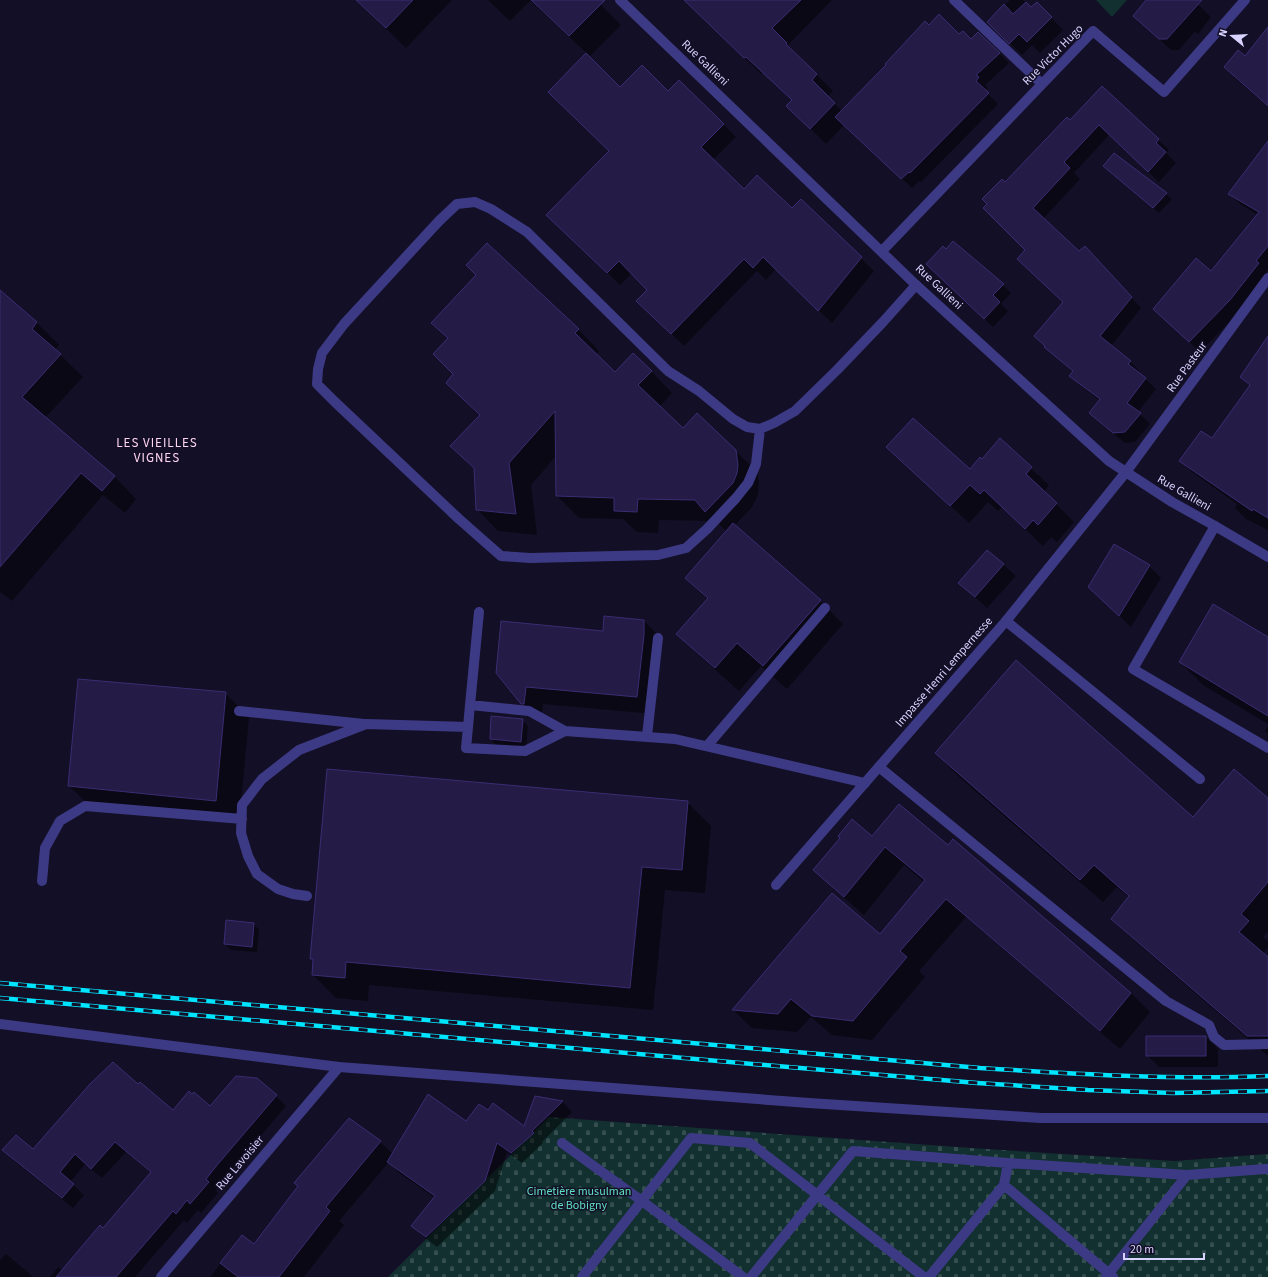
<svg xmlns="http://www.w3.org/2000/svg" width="1268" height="1277" font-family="'Source Sans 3',sans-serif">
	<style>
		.cemetery { fill: url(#cemetery-stones) }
		.garden { fill: #12302f }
		.shadow { fill: #0007 }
		.building { fill: #241b47; stroke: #3b2d73 }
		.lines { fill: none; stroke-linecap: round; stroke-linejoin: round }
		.service { stroke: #3d3a85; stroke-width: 10 }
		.minor { stroke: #3d3a85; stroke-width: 10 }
		.rail-casing { stroke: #00e5ff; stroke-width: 4.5 }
		.rail { stroke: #130f26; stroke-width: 3; stroke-dasharray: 9; stroke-linecap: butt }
		.labels { text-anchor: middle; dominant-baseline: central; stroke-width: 3; stroke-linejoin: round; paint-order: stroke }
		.street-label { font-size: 12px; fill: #d9d4ff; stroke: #130f26 }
		.park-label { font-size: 12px; fill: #5fe0c0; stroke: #130f26 }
		.neighbourhood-label { font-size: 13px; letter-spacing: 1px; fill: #ffd6f0; stroke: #130f26 }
	</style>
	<defs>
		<pattern id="cemetery-stones" width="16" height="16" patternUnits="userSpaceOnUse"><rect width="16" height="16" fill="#12302f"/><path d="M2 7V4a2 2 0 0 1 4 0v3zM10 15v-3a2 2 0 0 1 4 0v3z" fill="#344d4e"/></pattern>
	</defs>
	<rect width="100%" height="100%" fill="#130f26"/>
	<!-- cemetery -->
	<path class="cemetery" d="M549,1117L971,1148L1174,1161L1268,1154V1277H388Z"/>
	<!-- garden -->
	<path class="garden" d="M1096,0H1127L1112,17Z"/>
	<!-- shadow -->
	<path class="shadow" d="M357,0H452L406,48Z
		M488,0H596L621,25L590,56L530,1L510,21Z
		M685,0H832L788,45L802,59V60L833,91L827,97L842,111L929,26L959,36L999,53L1009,63L985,85L988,88L985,91L998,104L921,182L919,181L912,188L844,125L826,144L788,106L793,101L763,72L761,74Z
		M1010,0H1023L1032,8L1037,3L1063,30L1040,53L1032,45L1022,55L988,22Z
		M1147,0H1193L1211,17L1198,34L1195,31L1179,50H1171L1145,26Z
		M1225,67L1268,76V107L1235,78Z
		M1102,87L1169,150L1166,153L1176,163L1159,182L1109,135L1074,173L1080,179L1043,219L1080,253L1095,257L1141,308L1111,346L1130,361L1140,372L1139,373L1156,389L1138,412L1150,424L1135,442L1125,443L1101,424L1091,413L1100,401L1081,386L1071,376L1073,372L1045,347L1064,303L1027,250L1005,183L1070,121Z
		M620,88L668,92L723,124L736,137L713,160L744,190L792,210L801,200L874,271L832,323L776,269L766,280L757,271L684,346L650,313L648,290L632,273L620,285L560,227L610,151Z
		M1268,143V269L1266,272L1268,274L1241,310L1200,352L1165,319L1211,272L1258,215L1240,204L1230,194Z
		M1110,172L1166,194L1172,199L1159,213Z
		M936,273L1003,285L1011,293L1001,304L1008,311L993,327Z
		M0,291L37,323L59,345L55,350L83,377L45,418L114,476L136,499L125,513L103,495L12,601L0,592Z
		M433,323L578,329L599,351L596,355L615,373L651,371L672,393L659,407L683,429L735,450L757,472L759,482L758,495L752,507L734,526L820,601L843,624L787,689L761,666L739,691L701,657L677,634L708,599L686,578L727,532L716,521L659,520L658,533L637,532L623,519L579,518L557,496V455L531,485L537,535L498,531L477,509L475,470L451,446L480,416L447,383L454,374L449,339Z
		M1268,338V530L1246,519L1235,508L1237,504L1192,472L1181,461L1212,440L1250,387L1241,377Z
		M1000,440L1049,485L1044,492L1074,522L1057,542L1051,537L1043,546L1002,507L998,511L988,502L969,523L887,447L970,470L982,460Z
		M988,551L1016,576L987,608L960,583Z
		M1149,566L1161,578L1131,627L1100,597Z
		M643,620L661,638L654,714L543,704L541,721H539L522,703L497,672L604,632Z
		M1268,638V724L1203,685L1180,662Z
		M225,693L249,717L239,824L93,809L69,786Z
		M522,720L528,726L526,747L496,745L491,739Z
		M1268,725V734L1265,731Z
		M936,753L1194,818L1268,799V931L1263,937L1268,941V947L1263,954L1268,958V1056L1135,941L1112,919L1129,898L1117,887L1103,902L958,776Z
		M687,802L711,826L705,893L665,890L653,1010L369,985L368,1001L336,998L313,975V961L311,958Z
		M872,837L948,847L953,841L1131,993L1150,1012L1120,1049L966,917L919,971L925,977L872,1040L832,1035L811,1017L797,1032L752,1028L733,1010L880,935L924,882L904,865L864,915L834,889L815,870Z
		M254,924L259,930L257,952L231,950L225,944Z
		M1147,1037H1206L1218,1049V1067H1159L1147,1055Z
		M138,1085L173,1111L211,1108L276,1096L286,1106L228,1174L215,1190L218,1193L201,1213L198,1210L187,1223L184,1220L135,1277H50L58,1267L63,1271L103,1230L151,1173L126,1152L102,1178L85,1164L70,1182L84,1195L73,1208L14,1161L4,1150L33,1151Z
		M536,1097L563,1102L572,1112L542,1142L543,1143L522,1163L507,1152L495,1191L437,1247L423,1236L412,1226L435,1198L398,1172L389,1162L339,1221L344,1225L304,1277H210L242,1236L254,1245L380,1142L393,1154L466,1123L488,1112L525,1127Z
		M6,1254L31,1275L33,1277H0V1260Z"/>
	<!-- building -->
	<path class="building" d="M356,0H413L386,28Z
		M531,0H605L569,36Z
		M684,0H801L772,28L787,43L786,44L817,74L812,80L835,103L810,129L786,106L792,100L746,57L744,58Z
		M1146,0H1202L1167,39H1159L1133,16Z
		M1026,2L1031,7L1037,2L1052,17L1027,42L1019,34L1009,44L987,22L1004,4L1013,14Z
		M939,14L959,34L963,31L971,39L978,32L1000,53L976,75L979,77L976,81L989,93L910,173L909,172L901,179L835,117L886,65L885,64L925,21L929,25Z
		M1268,27V106L1224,67L1238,50L1245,56Z
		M586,53L620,87L642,65L668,91L679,80L724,124L701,147L744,189L757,175L792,208L801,199L862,257L818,311L763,257L753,268L744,259L671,334L636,301L647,290L619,261L607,273L546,215L609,151L548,92Z
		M1102,86L1159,139L1156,143L1166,152L1148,172L1099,125L1064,162L1070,168L1033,208L1079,251L1085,246L1132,297L1100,336L1131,361L1128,364L1146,378L1127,403L1141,413L1125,432L1113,433L1089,413L1100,399L1069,376L1073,371L1044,347L1045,346L1034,336L1063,302L1017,259L1025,250L983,208L987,204L982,199L1002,179L1005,182L1067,117L1070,120Z
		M1268,141V246L1256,261L1259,263L1230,300L1189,342L1153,309L1196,258L1211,271L1259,212L1228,194Z
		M1114,153L1167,193L1153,208L1103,166Z
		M953,241L1004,284L993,295L1000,302L984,319L926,264L943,246L946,249Z
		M487,243L579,329L575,333L615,372L633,353L652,371L638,385L683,428L697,413L736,450L738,465L737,473L733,483L705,512L695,500L638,499L637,512L614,511V498L556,496L555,411L509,463L516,514L476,510L474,468L450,446L480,415L446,383L453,374L433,354L448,338L431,323L476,275L466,265Z
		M0,290L37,322L32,329L61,354L22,397L115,476L102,491L81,473L0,567Z
		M1268,336V518L1253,509L1252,511L1179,461L1201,431L1212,438L1250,385L1240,377Z
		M913,418L970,469L980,457L982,459L1000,438L1032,467L1026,474L1057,503L1038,525L1033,520L1025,529L984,490L980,494L970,485L950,506L886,447Z
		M733,523L821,600L763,666L737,643L715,668L676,634L708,598L685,578Z
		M1114,544L1150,565L1119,616L1088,587Z
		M987,550L1004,564L975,597L958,583Z
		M1213,604L1268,637V716L1179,662Z
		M604,616L644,620V635L637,697L526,687L524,704H521L496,673L501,621L603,631Z
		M1016,660L1193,817L1234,769L1268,798V882L1241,914L1249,921L1239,932L1268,957V1036H1247L1111,919L1129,896L1094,865L1080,880L935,753Z
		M78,679L226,692L216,801L68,786Z
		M491,716L523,719L521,742L490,739Z
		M327,769L688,801L682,870L642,867L630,988L346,962L345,978L312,975L313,959H310Z
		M899,804L948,845L953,839L1131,993L1100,1031L946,899L900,951L907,957L853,1021L812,1016L791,999L778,1014L732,1010L832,893L880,934L925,880L885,847L844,897L813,870L840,838L838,836L852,819L872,836Z
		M226,920L254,923L252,947L224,944Z
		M1146,1036H1206V1056H1146Z
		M113,1062L138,1084L140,1082L173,1110L189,1091L192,1094L194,1092L210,1106L236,1076L257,1078L277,1095L218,1164L206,1179L209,1182L190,1204L187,1200L176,1214L173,1211L116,1277H56L100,1225L103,1228L151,1172L115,1142L91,1169L75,1154L60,1172L74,1184L62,1198L2,1150L16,1135L33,1149L90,1084Z
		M428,1094L466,1121L479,1104L488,1110L493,1103L524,1126L535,1096L563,1101L532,1131L534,1133L511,1153L497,1143L485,1181L426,1237L411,1226L435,1196L387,1162Z
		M349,1118L381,1141L326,1207L330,1211L279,1277H238L220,1263L242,1235L254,1244L298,1186L294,1183Z"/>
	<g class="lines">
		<!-- service -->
		<path class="service" d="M760,429L756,464L748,483L736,498L707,529L686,548L658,555L530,558L501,556L459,519L335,402L317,384L318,369L322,353L344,324L439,221L457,204L475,202L491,209L527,232L668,371L699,391L733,419L747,427L760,429L774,423L795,411L837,370L883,322L916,285
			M1215,526L1133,669L1268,748
			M1006,621L1200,779
			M470,705L479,612
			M239,711L364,724
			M468,727L466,748L525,751L565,731
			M647,736L658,638
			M707,746L825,608
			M879,767L1166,1001L1209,1025L1214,1037L1224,1045L1268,1044
			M42,881L45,848L60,821L85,806L242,819
			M307,896L293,894L278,889L257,874L248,856L241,833L242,805L262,779L299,750L366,724L468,727L470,705L529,711L565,731L675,739L865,783
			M0,1024L339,1067L809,1103L1041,1118H1268
			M562,1143L642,1201L743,1277
			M1008,1163L1187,1175
			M582,1277L691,1138L750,1143L924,1277
			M751,1277L853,1151L1008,1163L1004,1185L1113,1277
			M929,1277L1004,1185
			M1106,1277L1187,1175L1265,1169H1268"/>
		<!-- minor -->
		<path class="minor" d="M620,0L916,285L1109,461L1172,502L1215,526L1268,557
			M954,0L1042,84
			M882,251L1093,31L1164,92L1245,0
			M776,885L1006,621L1126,472L1268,278
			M161,1277L339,1067"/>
		<defs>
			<path id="rail" d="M0,983L980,1068C1076,1074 1172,1080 1268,1076
				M0,998L718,1061L977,1083L1088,1090L1173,1093L1268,1091"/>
		</defs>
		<!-- rail casing -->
		<use href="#rail" class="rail-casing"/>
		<!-- rail -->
		<use href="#rail" class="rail"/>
	</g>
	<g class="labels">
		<!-- street labels -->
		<g class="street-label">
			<text transform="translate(1053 55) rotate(-45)">Rue Victor Hugo</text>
			<text transform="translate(705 63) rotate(44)">Rue Gallieni</text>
			<text transform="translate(939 287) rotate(43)">Rue Gallieni</text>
			<text transform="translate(1187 367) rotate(-54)">Rue Pasteur</text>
			<text transform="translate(1184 493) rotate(30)">Rue Gallieni</text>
			<text transform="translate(944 672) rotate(-49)">Impasse Henri Lempernesse</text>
			<text transform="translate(240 1163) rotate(-50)">Rue Lavoisier</text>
		</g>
		<!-- park labels -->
		<g class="park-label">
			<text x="579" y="1191">Cimetière musulman<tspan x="579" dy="14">de Bobigny</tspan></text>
		</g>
		<!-- neighbourhood labels -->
		<g class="neighbourhood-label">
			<text x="157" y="443">LES VIEILLES<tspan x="157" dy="15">VIGNES</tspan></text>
		</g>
	</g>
	<!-- north arrow -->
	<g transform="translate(1232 36) rotate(288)" stroke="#130f26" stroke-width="3" paint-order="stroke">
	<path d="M0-3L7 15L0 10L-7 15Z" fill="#d9d4ff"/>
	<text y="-6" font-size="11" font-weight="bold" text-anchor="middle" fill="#d9d4ff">N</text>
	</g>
	<!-- scale -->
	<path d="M1124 1253v6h80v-6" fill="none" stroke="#d9d4ff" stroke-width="2"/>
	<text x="1130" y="1253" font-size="12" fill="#d9d4ff" stroke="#130f26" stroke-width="3" paint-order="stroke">20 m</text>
</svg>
